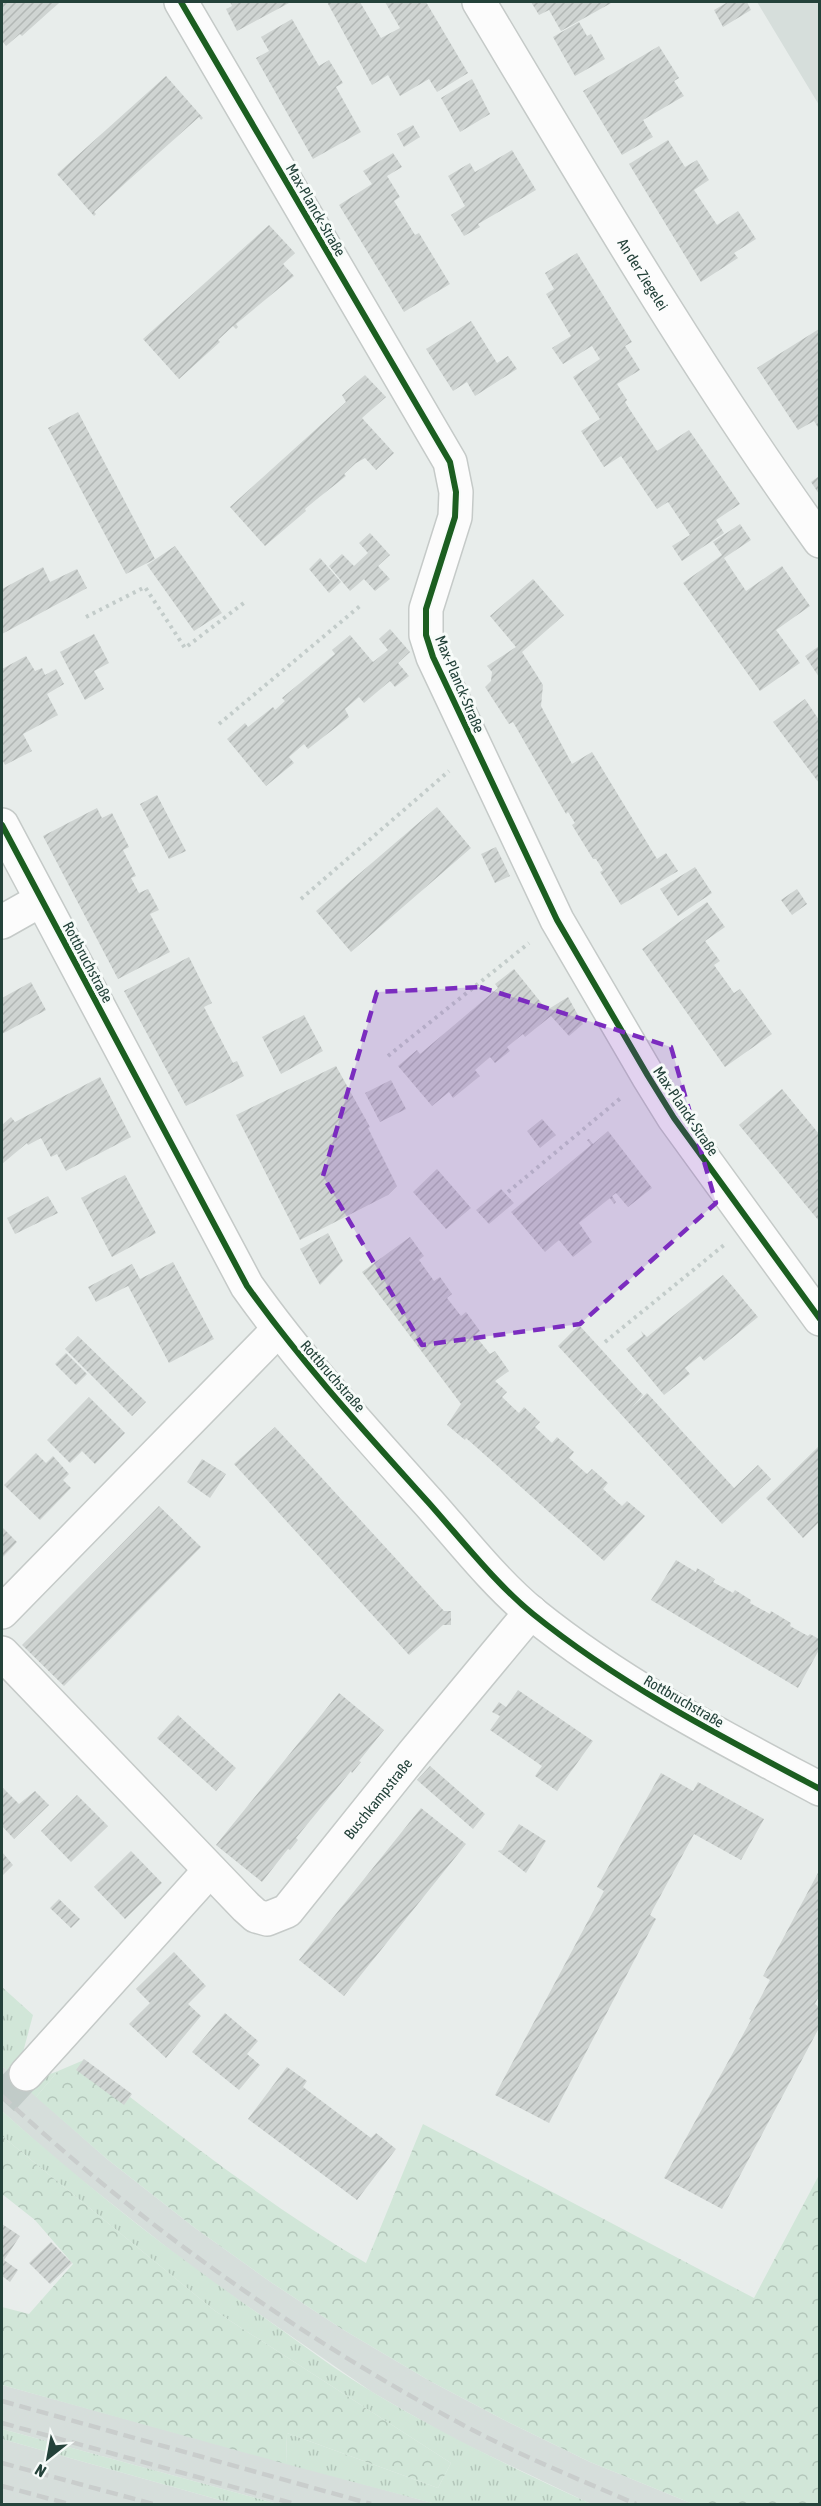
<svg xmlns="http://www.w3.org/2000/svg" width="821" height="2506" font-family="'Asap Condensed',sans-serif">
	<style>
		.built { fill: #d6dedb }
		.grass { fill: url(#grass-tufts) }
		.forest { fill: url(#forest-crowns) }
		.building { fill: url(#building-hatch) }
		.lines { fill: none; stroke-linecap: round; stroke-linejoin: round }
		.street-tunnel { stroke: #c1cbc8; stroke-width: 33; stroke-dasharray: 33 16; stroke-linecap: butt }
		.street-casing { stroke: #c5cac8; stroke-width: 36 }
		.path { stroke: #c3ccca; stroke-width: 4; stroke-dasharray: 3 4.5; stroke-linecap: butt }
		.street { stroke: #fcfcfc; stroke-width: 33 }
		.rail { stroke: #c9cdcc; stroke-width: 4.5; stroke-dasharray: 12 6; stroke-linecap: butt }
		.cycleway-casing { stroke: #f7fbf9; stroke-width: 10 }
		.cycleway { stroke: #1b5e20; stroke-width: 6 }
		.marked { fill: #7b2cbf; fill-opacity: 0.2; stroke: #7b2cbf; stroke-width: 4.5; stroke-dasharray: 12 8; stroke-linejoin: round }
		.labels { text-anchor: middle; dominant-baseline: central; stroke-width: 6; stroke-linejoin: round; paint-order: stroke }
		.street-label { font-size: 15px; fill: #24423a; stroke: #f7fbf9 }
	</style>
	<defs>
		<pattern id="grass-tufts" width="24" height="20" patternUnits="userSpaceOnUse" patternTransform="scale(1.5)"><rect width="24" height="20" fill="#d1e6d8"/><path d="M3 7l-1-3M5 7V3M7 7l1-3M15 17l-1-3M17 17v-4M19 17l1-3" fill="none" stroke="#b3c6ba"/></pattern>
		<pattern id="forest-crowns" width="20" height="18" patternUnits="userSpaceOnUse" patternTransform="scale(1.5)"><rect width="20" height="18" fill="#d1e6d8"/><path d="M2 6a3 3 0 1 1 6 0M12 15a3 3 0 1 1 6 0" fill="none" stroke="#b3c6ba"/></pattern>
		<pattern id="building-hatch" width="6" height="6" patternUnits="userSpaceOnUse" patternTransform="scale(1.5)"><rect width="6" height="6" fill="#cfd4d2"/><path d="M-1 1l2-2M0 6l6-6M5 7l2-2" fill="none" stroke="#b2b7b5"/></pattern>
	</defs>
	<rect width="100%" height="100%" fill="#e8edeb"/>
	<!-- built -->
	<path class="built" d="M757,2H819V105L810,90Z
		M2,2066L107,2159L195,2228L272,2283L342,2329L430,2381L506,2421L590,2462L693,2504H591L452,2438L372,2392L198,2272L60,2163L2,2111Z
		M2,2385L436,2504H278L2,2429Z
		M2,2439L234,2504H10L2,2502Z"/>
	<!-- grass -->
	<path class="grass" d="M2,1987L33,2015L19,2067L34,2080L58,2071L36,2097L2,2066Z
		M2,2111C87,2187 175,2256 269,2321C303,2345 337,2371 374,2393C444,2435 517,2470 591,2504H436L286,2464L287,2433L438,2488L451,2463L215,2311L2,2136Z
		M2,2429L278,2504H234L2,2439Z"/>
	<!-- forest -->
	<path class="forest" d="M84,2060L124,2104L130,2097C207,2156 283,2214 366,2263L423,2124L754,2298L819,2175V2504H693L590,2462L506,2421L430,2381L342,2329L272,2283L195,2228L107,2159L36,2097L58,2071Z
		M2,2136L215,2311L451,2463L438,2488L287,2433L286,2464L2,2385V2307L29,2314L73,2264L35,2220L2,2194Z"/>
	<!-- building -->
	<path class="building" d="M2,2H60L22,36L20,34L6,46L2,41Z
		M230,2H291L237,31L226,9L232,6Z
		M327,2H360L381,38L400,28L385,2H426L468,73L437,92L429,79L400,96L388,75L372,85Z
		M531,2H613L561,31L549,10L539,15Z
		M728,2H747L751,10L723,27L714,10Z
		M292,19L319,66L329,60L343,83L336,87L361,132L313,159L256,58L269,51L261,37Z
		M579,22L587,36L591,34L605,59L575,76L553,37Z
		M659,46L679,78L674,81L684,96L643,120L653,137L622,155L583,91Z
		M166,76L203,118L201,120L199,117L131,178L94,212L96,214L94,216L57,174Z
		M472,79L490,114L460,132L441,98Z
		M413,125L420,137L404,147L397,134Z
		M668,140L685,167L697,160L709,180L694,190L717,225L738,211L756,239L734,253L738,258L701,282L629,164Z
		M512,150L536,190L478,224L480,227L464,236L451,215L465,206L448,176L470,163L475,172Z
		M393,153L402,167L387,176L400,197L394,201L415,235L419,233L450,284L404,312L339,205L372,184L363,171Z
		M269,225L295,253L283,264L294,276L236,324L238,327L236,329L233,326L218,340L220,342L179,379L143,339Z
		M577,253L632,342L625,346L640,370L617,384L627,400L625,402L634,416L657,451L689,430L740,504L716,520L724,533L682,561L672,546L690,535L668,502L657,509L621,456L604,467L581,431L600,419L573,377L600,359L592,346L563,364L552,348L571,336L546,294L554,289L545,273Z
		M471,321L497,363L508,356L517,369L475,396L467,382L453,391L426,349Z
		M819,329V429L814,421L798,430L757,368Z
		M365,375L386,397L362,418L394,453L376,470L365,458L356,463L344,474L346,476L317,499L305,509L306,511L265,546L230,507L346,402L342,395Z
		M78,412L155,559L126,574L48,428Z
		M819,476V494L811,482Z
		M740,524L751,540L724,558L746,591L782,566L810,606L776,630L800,663L760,691L683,583L722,555L713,542Z
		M370,533L390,555L378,566L390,579L375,591L364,579L350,591L329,566L342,554L354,566L368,553L359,543Z
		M175,546L222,613L194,631L147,565Z
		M320,558L341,582L329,593L309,569Z
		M43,567L50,582L77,569L87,588L2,634V589Z
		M533,579L564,615L522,652L543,685L541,706L572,764L592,752L657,859L666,853L678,871L621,905L600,872L603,870L596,859H593L572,825L575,823L568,812L566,814L513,722L509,724L485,687L491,681L492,672L487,666L516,647L490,616Z
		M390,629L410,652L398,663L409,676L395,687L390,681L364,703L359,697L345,709L349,717L308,749L304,744L289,757L294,763L266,786L227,739L245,723L248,727L273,707L275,710L285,701L282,698L335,654L332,650L350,635L373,662L388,650L379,639Z
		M94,634L109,663L94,671L104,689L85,700L60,652Z
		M819,646V677L805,656Z
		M26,656L35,671L42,668L45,675L56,669L64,684L47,694L58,715L23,734L32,751L5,765L2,759V669Z
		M805,699L819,720V783L773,722Z
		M157,795L186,851L169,859L140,804Z
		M437,807L471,848L351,952L316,911Z
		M97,808L102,818L112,813L129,847L123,850L136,876L131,878L139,893L148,889L159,910L150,914L170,952L118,979L43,836Z
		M496,847L510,876L495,883L481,854Z
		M695,867L712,893L678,916L660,889Z
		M797,889L807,904L792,915L781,900Z
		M707,902L725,927L705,941L720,961L714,965L734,993L740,989L772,1034L725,1067L642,949Z
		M189,957L212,1003L204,1007L233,1063L237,1061L244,1076L186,1106L124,991Z
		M514,969L547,1010L568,997L583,1024L569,1036L551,1016L525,1037L523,1034L507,1047L510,1051L495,1063L490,1057L475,1070L480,1076L453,1098L449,1092L432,1106L398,1066L417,1050L420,1054L498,988L495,984Z
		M31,982L46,1010L2,1034V998Z
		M304,1015L323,1051L281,1074L262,1037Z
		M336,1066L370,1127L368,1128L397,1186L388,1195L300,1240L236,1115Z
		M100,1077L131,1137L66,1171L57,1154L51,1157L41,1138L28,1145L27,1143L2,1164V1125L11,1117L15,1122Z
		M391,1080L406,1109L380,1122L365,1093Z
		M782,1089L819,1134V1221L739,1125Z
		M542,1119L556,1135L540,1148L527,1131Z
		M608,1131L652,1188L628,1207L616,1193L612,1196L616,1202L614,1204L610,1198L579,1223L592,1242L573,1257L559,1240L545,1252L511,1212L591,1145L587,1140L589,1139L593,1144Z
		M437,1169L471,1208L446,1229L413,1192Z
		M125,1175L156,1233L112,1257L81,1198Z
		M501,1189L514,1203L489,1224L476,1210Z
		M48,1196L58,1213L15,1234L7,1218Z
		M328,1233L343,1261L320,1285L300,1249Z
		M410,1237L424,1256L419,1260L434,1281L440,1277L452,1294L447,1298L461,1316L466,1312L480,1331L475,1335L490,1354L495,1351L509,1371L495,1381L507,1392L502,1397L519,1413L524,1407L540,1422L535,1427L552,1443L557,1437L574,1452L569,1458L587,1474L592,1469L608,1483L603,1489L622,1506L627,1501L645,1516L604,1561L466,1438L465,1440L447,1425L461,1404L362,1272Z
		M173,1262L214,1339L169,1363L128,1286L96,1302L88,1287L132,1264L140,1279Z
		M723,1275L758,1317L704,1361L700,1356L685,1368L690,1374L664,1395L626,1349L643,1336L641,1331L647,1337Z
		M579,1325L643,1395L632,1407L647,1393L734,1488L758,1465L771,1479L722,1524L558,1346Z
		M78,1336L146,1402L132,1416L65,1349Z
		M66,1353L87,1374L76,1385L55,1364Z
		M89,1397L125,1433L95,1464L82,1451L70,1463L47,1440Z
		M275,1427L444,1611H451V1625H443L409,1655L234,1464Z
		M819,1446V1522L803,1538L766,1498Z
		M36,1453L46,1463L53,1456L69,1474L63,1480L71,1488L40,1520L4,1485Z
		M202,1459L226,1474L210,1498L187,1482Z
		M159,1506L201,1547L64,1686L22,1645Z
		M2,1527L17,1542L2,1558Z
		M676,1560L696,1572L697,1568L715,1579L713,1582L733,1593L735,1590L751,1600L750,1603L770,1614L771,1611L791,1623L790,1626L808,1636L810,1634L819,1639V1650L798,1688L651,1600Z
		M518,1690L593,1741L557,1791L535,1776L542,1766L490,1730L500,1716L492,1712L499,1702L506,1707Z
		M339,1693L384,1730L359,1761L361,1762L352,1773L351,1771L296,1838L298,1840L290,1850L288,1849L262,1882L216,1845Z
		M178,1715L236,1768L216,1791L157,1738Z
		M430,1766L485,1814L473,1829L417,1780Z
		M661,1773L693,1791L698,1782L764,1819L741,1860L694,1834L650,1915L656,1919L549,2123L495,2095L604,1891L597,1887Z
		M2,1787L19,1804L35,1791L49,1805L14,1839L2,1826Z
		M77,1795L108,1826L71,1862L41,1831Z
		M421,1808L466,1844L344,1996L299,1960Z
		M519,1824L546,1841L526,1873L498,1851L502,1850Z
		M131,1851L162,1883L125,1919L94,1887Z
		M2,1852L13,1865L2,1876Z
		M819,1871V1996L815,2004L819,2007V2028L722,2209L664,2178L751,2020L749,2019L770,1980L763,1976Z
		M59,1899L80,1919L71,1928L50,1908Z
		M174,1952L206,1986L188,2004L201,2016L166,2058L129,2024L150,2003L136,1989Z
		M225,2013L258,2041L247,2054L260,2065L239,2090L192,2052Z
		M84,2059L132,2094L124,2105L76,2070Z
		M287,2067L307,2081L303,2087L371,2138L376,2133L396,2149L357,2200L248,2119Z
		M2,2224L20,2236L4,2260L18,2270L10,2282L2,2276Z
		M51,2242L72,2263L50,2284L29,2263Z"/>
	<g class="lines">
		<!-- street-tunnel -->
		<path class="street-tunnel" d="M2,2100L26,2074"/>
		<defs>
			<g id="street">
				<path d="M181,2L450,462L456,492L455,517L426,609V635L433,657L557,920L648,1076L674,1118L820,1319"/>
				<path id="s1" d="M479,2C588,184 696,368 820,541"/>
				<path d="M2,825L247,1286C301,1362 365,1432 428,1502C461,1539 495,1583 533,1614C621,1685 720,1736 820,1789"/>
				<path d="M2,922L41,900"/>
				<path d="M2,1612L278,1330"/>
				<path id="s2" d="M2,1653L246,1907L256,1916L267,1919L287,1911L413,1754L531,1612"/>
				<path d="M26,2074L210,1870"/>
			</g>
		</defs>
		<!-- street casing -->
		<use href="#street" class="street-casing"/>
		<!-- path -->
		<path class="path" d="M86,617L145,587L185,648L245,602
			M219,724L360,606
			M301,899L449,771
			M388,1056L529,943
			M508,1192L622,1097
			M605,1342L724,1245"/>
		<!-- street -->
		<use href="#street" class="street"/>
		<!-- rail -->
		<path class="rail" d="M2,2096C141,2225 296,2335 463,2425C519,2455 578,2479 636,2504
			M2,2401L371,2504
			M2,2423L295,2504
			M2,2463L153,2504
			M2,2486L69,2504"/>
		<defs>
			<path id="cycleway" d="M181,2L450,462L456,492L455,517L426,609V635L433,657L557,920L648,1076L674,1118L820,1319
				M2,825L247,1286C301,1362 365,1432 428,1502C461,1539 495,1583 533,1614C621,1685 720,1736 820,1789"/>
		</defs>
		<!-- cycleway casing -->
		<use href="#cycleway" class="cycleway-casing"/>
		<!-- cycleway -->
		<use href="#cycleway" class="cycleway"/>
	</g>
	<!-- marked area -->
	<path class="marked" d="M480,987L671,1047L716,1203L580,1324L422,1345L323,1176L377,992Z"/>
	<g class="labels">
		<!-- street labels -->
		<g class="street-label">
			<text transform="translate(316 210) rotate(60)">Max-Planck-Straße</text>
			<text stroke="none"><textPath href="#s1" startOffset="318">An der Ziegelei</textPath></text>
			<text transform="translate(460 684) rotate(67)">Max-Planck-Straße</text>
			<text transform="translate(88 962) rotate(62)">Rottbruchstraße</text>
			<text transform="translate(686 1111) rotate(56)">Max-Planck-Straße</text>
			<text transform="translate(333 1376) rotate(49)">Rottbruchstraße</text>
			<text transform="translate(684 1701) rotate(30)">Rottbruchstraße</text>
			<text stroke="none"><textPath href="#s2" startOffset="543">Buschkampstraße</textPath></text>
		</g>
	</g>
	<!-- border -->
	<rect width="821" height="2506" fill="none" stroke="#24423a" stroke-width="6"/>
	<!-- north arrow -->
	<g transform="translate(48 2458) rotate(211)" stroke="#f7fbf9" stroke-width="4.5" paint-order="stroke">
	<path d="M0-4.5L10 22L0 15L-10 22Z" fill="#24423a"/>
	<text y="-9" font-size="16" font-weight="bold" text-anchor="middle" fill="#24423a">N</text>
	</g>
</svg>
